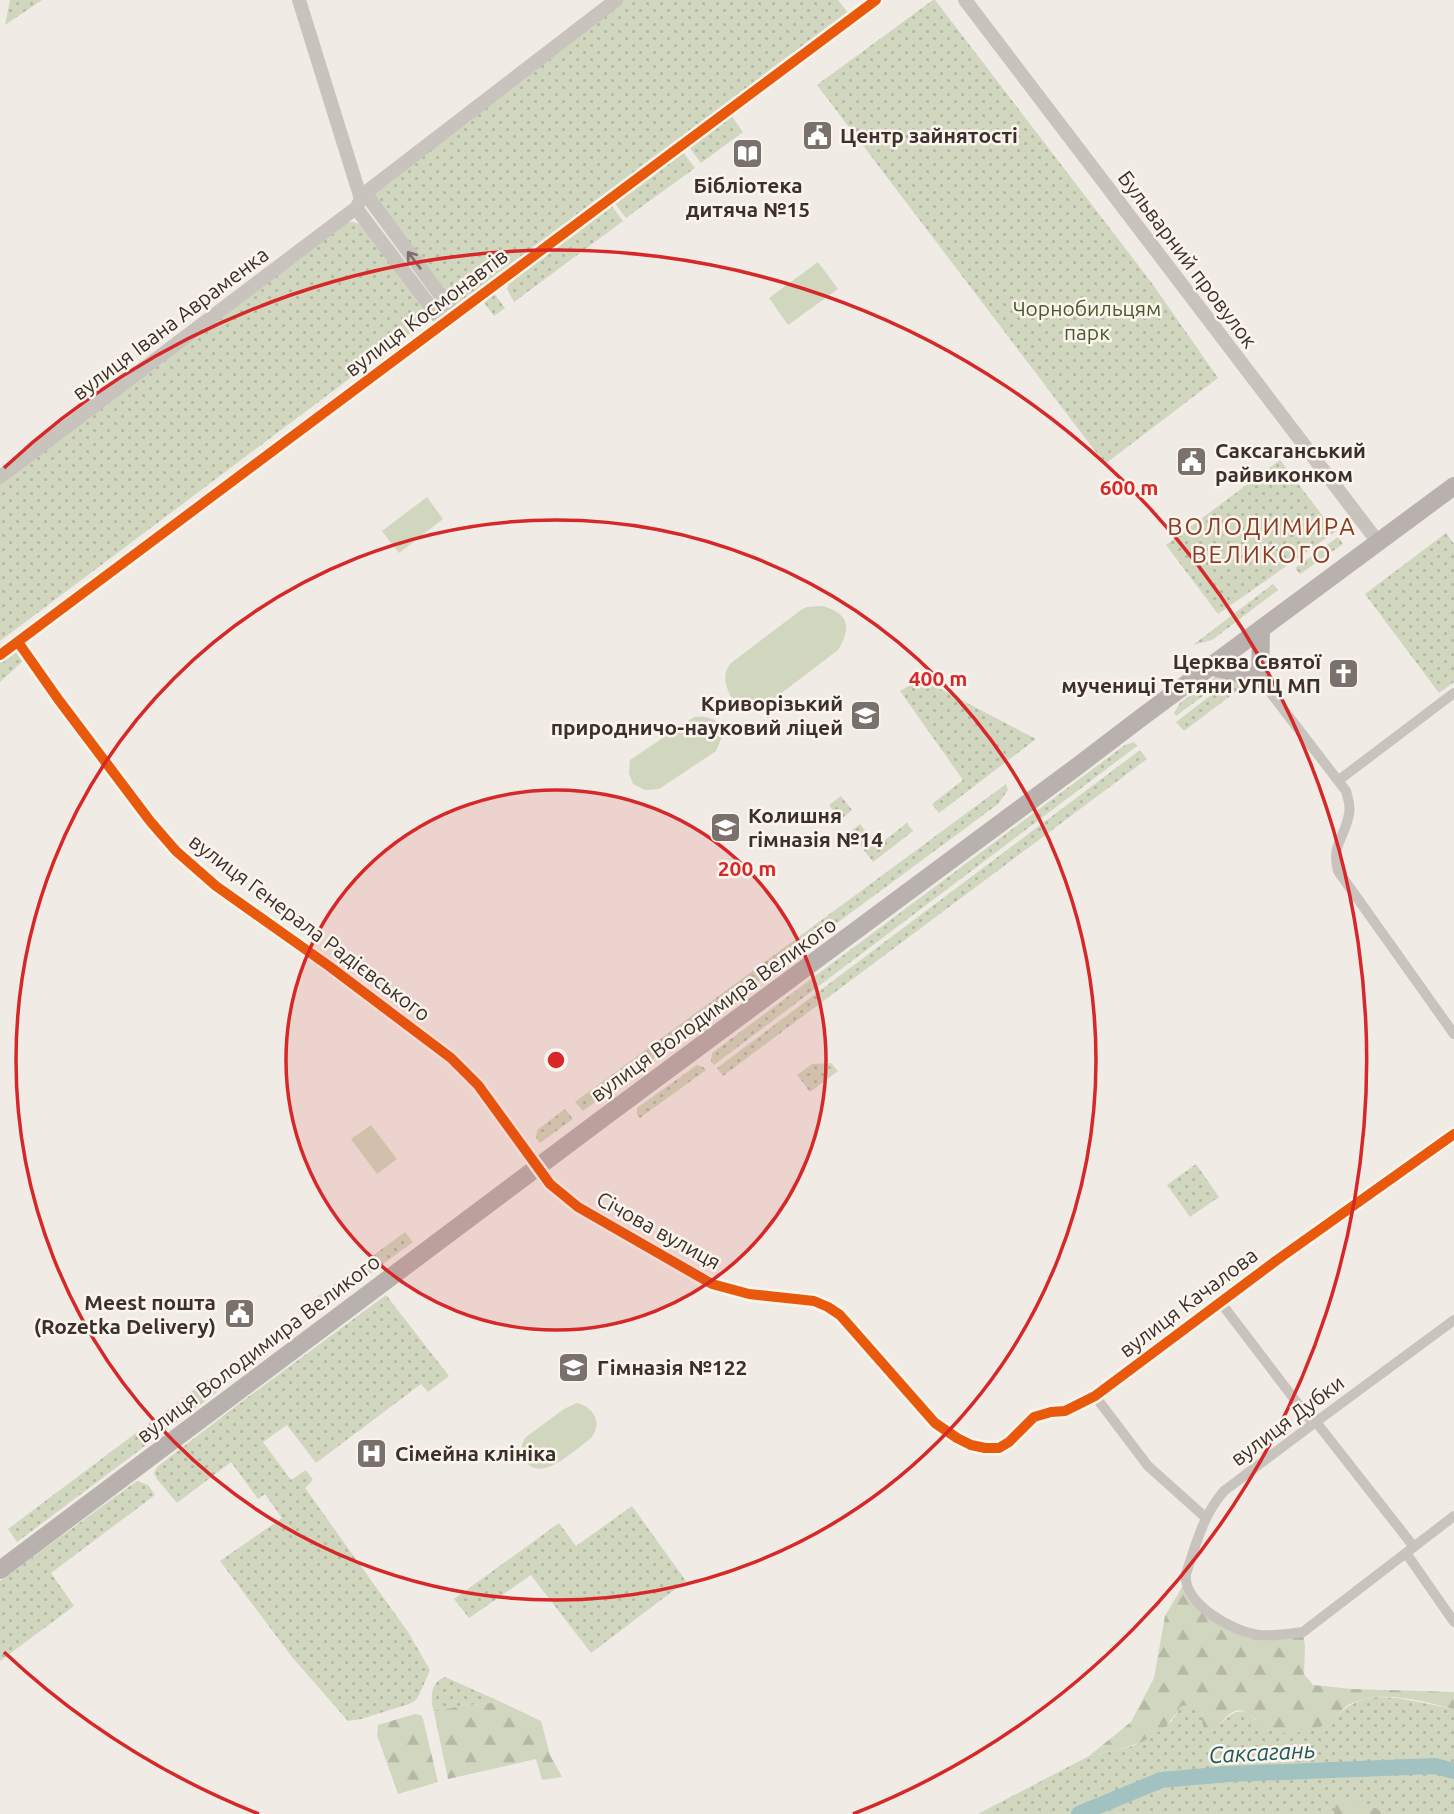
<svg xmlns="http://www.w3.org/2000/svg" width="1454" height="1814" font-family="Ubuntu,sans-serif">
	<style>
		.grass { fill: url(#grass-dots) }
		.forest { fill: url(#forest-firs) }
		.garden { fill: #d1d6bf }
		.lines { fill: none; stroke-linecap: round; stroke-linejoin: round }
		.river { stroke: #a1c2c1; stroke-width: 16 }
		.minor { stroke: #c9c3be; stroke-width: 10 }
		.tertiary { stroke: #c9c3be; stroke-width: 14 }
		.primary { stroke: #b8b1ad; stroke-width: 18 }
		.cycleway-casing { stroke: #fbf5ee; stroke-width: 15 }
		.cycleway { stroke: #e8590c; stroke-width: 10 }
		.oneway { stroke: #7b726d }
		.ring { fill: none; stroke: #d62828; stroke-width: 3.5 }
		.labels { text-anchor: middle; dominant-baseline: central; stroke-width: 5; stroke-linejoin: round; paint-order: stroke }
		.poi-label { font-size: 21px; font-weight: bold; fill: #3b302b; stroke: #fbf5ee; text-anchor: start }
		.street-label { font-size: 21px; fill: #3b302b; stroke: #fbf5ee }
		.park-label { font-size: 21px; fill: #4a5a2e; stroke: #fbf5ee }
		.water-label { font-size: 23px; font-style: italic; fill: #1f5a5e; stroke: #fbf5ee }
		.quarter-label { font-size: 24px; letter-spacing: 2px; fill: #8c3b22; stroke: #fbf5ee }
		.centre { fill: #d62828; stroke: #fbf5ee; stroke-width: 3.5 }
		.ring-label { font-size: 21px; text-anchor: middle; font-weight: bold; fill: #d62828; stroke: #fbf5ee; stroke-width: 5; stroke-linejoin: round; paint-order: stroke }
	</style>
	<defs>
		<pattern id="grass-dots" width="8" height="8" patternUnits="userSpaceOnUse" patternTransform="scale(1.75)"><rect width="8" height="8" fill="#d1d6bf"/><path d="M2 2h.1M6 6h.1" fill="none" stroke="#b4b8a4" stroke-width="1.8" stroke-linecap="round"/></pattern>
		<pattern id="forest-firs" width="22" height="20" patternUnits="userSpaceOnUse" patternTransform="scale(1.75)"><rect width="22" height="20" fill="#d1d6bf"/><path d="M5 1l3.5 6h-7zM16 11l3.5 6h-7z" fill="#b4b8a4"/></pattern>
	</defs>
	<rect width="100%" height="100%" fill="#f0ebe5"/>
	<!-- grass -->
	<path class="grass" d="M10,0H42L5,25Z
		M616,0H838L852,18L455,315L365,193Z
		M933,0H935L1151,282L1218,378L1105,464L817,85Z
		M731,115L743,132L701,163L689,147Z
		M683,152L695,168L626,218L614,202Z
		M611,205L623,221L514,302L507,289L509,283Z
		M347,222H353L363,225L424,308C425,325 415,330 402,339L396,338L366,359L357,373L0,641V480Z
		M493,292L505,308L494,316L482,300Z
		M1280,460L1335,532L1218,614L1166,545Z
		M1446,533L1454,544V682L1439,693L1365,594Z
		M1338,537L1343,544L1300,574L1295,568Z
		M1273,584L1278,590L1212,640L1193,645Z
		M13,651L18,653L24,660L0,682V657Z
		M1231,675L1176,716L1174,713L1180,703L1216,676Z
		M1236,676L1244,683L1242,687L1184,731L1176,722Z
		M921,679L1036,739L939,813L932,804L963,780L900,691Z
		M1134,742L1137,746L714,1065L711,1061L712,1053L1125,745Z
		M1140,750L1147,759L723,1076L717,1068Z
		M1006,784L1008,790L998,804L583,1111L575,1102Z
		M841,796L852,810L840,820L829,805Z
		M907,823L913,831L873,862L850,832L860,824L877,846Z
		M831,1063L838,1071L810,1092L797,1075L812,1064Z
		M697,1065L703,1067L706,1070L640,1118L637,1115V1108Z
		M565,1109L573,1119L540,1143L536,1138L537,1130Z
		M1196,1164L1219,1197L1190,1217L1167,1185Z
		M405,1232L413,1242L318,1312L310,1302Z
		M386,1295L449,1376L428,1392L421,1384L316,1463L287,1425L263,1442L291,1480L306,1470L313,1480L305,1488L408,1632L430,1670L419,1695L416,1700L409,1704L361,1719L348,1721L292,1657L220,1561L282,1518L265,1494L258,1499L231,1462L177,1503L157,1479L154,1473L157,1467L236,1406Z
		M208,1379L217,1392L17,1542L8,1529Z
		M138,1481L148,1485L155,1495L51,1573L74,1606L0,1661V1581L134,1483Z
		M632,1506L686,1581L591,1653L531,1575L469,1618L454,1599L559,1523L576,1546Z
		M445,1677L501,1702L460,1706L434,1712C430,1699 430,1682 445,1677Z
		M1377,1697L1398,1698L1454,1709V1814H978L1089,1756L1133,1746L1172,1721L1181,1706L1192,1705L1201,1707L1202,1720L1220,1725C1230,1714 1235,1710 1249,1712L1255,1720L1336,1717C1348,1704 1360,1699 1377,1697Z"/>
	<!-- forest -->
	<path class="forest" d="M1185,1582L1190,1594L1239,1630L1303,1632L1305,1647L1304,1674L1313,1685L1352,1689L1454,1692V1709C1422,1701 1380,1688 1348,1705C1343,1708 1341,1712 1337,1716C1323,1727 1305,1734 1287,1733C1280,1733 1271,1732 1266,1729C1256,1723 1249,1707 1235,1711C1226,1714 1219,1727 1212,1733H1205L1202,1720L1201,1707L1192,1705L1181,1706C1157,1745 1130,1746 1089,1756L1131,1722L1154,1678L1165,1616Z
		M501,1702L541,1721L550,1755L562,1777L542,1780L536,1759L448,1779L434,1712L460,1706Z
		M415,1714L421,1715L423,1719L438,1782L398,1794L377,1735L378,1725Z
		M1337,1795L1391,1814H1334Z"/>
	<!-- garden -->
	<path class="garden" d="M818,262L838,289L788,325L769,298Z
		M427,497L443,519L399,553L382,531Z
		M823,606C849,614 852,627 838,650L767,704L748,705L732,699C726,687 721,674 731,663L801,610L807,607Z
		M694,717C704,716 713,717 720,725L722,737L716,751L659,789L645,790L633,784L629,773L630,760Z
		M371,1125L397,1159L377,1174L351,1139Z
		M577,1403C594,1407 603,1423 591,1438C576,1449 538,1487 524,1458C520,1450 521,1444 526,1437L564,1409Z"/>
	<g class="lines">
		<!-- river -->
		<path class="river" d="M1079,1814L1161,1780L1229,1774L1435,1766L1454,1771"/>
		<!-- minor -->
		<path class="minor" d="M1260,679L1346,791C1348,799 1351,806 1349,814C1345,838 1331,844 1338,871L1454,1034
			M1339,780L1454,693
			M538,1168L550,1184L578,1207L712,1284L749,1294L814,1301L828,1307L840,1315L935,1423L957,1438L971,1445L985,1448H999L1009,1442L1034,1417L1051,1412L1065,1411L1095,1396L1277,1260L1454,1134
			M1221,1303L1311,1421L1316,1422L1414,1547
			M1454,1320L1309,1427L1224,1491C1203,1515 1196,1544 1186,1574C1182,1603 1234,1633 1260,1635C1274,1636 1289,1634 1303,1632L1454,1516
			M1095,1396L1148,1466L1205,1517
			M1406,1553L1454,1622"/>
		<!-- tertiary -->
		<path class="tertiary" d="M299,0L361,199
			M965,0L1378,542
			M365,193L455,315
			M356,208L443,323
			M0,477L356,208L365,193L616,0
			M18,642L58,699L150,821L176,851L216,886L329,966L451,1058L478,1085L538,1168
			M0,655L876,0"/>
		<!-- primary -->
		<path class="primary" d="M1210,666L1260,679L1261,629
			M0,1570L603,1118L1079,765L1142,717L1454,486"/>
		<defs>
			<path id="cycleway" d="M18,642L58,699L150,821L176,851L216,886L329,966L451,1058L478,1085L550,1184L578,1207L712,1284L749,1294L814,1301L828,1307L840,1315L935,1423L957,1438L971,1445L985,1448H999L1009,1442L1034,1417L1051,1412L1065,1411L1095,1396L1277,1260L1454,1134
				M0,655L876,0"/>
		</defs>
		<!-- cycleway casing -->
		<use href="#cycleway" class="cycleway-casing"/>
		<!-- cycleway -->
		<use href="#cycleway" class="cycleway"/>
	</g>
	<!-- one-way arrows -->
	<defs><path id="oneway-shaft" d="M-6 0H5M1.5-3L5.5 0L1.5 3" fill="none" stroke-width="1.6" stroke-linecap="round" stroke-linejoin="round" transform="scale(1.75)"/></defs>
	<use class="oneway" href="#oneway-shaft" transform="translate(414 260) rotate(-127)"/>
	<!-- distance rings -->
	<circle cx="556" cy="1060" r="270" fill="#d62828" fill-opacity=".12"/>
	<g class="ring">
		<circle cx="556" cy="1060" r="270"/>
		<circle cx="556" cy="1060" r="540"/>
		<path d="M259 1814A810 810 0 0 1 4 1652M4 468A810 810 0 1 1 853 1814"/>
	</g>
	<!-- icons -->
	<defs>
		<symbol id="civic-square" viewBox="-11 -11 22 22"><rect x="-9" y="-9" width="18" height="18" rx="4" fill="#7a716c" stroke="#fbf5ee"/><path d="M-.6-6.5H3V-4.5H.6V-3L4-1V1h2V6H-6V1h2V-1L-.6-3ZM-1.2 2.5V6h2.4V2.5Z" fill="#fff"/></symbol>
		<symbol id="library-square" viewBox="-11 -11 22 22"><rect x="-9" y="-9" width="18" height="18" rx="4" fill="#7a716c" stroke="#fbf5ee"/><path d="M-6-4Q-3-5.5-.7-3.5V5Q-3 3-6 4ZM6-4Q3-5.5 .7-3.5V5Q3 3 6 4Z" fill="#fff"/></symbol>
		<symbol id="church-square" viewBox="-11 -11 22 22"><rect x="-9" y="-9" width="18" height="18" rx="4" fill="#7a716c" stroke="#fbf5ee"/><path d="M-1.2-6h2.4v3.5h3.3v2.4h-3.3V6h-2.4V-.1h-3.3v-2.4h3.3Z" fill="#fff"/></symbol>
		<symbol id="school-square" viewBox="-11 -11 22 22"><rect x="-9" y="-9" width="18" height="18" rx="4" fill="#7a716c" stroke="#fbf5ee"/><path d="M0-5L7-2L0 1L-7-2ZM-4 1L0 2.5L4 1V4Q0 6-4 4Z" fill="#fff"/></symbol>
		<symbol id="hospital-square" viewBox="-11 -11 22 22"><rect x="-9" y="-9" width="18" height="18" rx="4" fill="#7a716c" stroke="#fbf5ee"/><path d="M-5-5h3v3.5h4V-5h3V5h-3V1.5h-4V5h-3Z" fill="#fff"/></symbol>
	</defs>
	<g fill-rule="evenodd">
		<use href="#civic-square" x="800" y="118" width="35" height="35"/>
		<use href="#library-square" x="730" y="136" width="35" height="35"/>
		<use href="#civic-square" x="1174" y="444" width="35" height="35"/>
		<use href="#church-square" x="1326" y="656" width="35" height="35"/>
		<use href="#school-square" x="848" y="698" width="35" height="35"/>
		<use href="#school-square" x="708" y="810" width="35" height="35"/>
		<use href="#civic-square" x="222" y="1296" width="35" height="35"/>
		<use href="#school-square" x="556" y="1350" width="35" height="35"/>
		<use href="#hospital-square" x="354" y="1436" width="35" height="35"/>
	</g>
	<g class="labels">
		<!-- poi labels -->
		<g class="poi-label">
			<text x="840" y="135">Центр зайнятості</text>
			<text x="748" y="185" text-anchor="middle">Бібліотека<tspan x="748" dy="24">дитяча №15</tspan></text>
			<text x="1215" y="450">Саксаганський<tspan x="1215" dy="24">райвиконком</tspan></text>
			<text x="1321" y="661" text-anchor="end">Церква Святої<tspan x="1321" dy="24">мучениці Тетяни УПЦ МП</tspan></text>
			<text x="843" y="703" text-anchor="end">Криворізький<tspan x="843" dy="24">природничо-науковий ліцей</tspan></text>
			<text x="748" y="815">Колишня<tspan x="748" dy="24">гімназія №14</tspan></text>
			<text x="216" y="1302" text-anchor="end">Meest пошта<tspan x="216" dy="24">(Rozetka Delivery)</tspan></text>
			<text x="597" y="1367">Гімназія №122</text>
			<text x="395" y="1453">Сімейна клініка</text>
		</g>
		<!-- street labels -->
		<g class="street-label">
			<text transform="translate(1188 259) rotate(53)">Бульварний провулок</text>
			<text transform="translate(426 312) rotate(-37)">вулиця Космонавтів</text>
			<text transform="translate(170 323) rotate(-37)">вулиця Івана Авраменка</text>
			<text transform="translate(310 927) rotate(37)">вулиця Генерала Радієвського</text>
			<text transform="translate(713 1009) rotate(-36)">вулиця Володимира Великого</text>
			<text transform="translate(659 1230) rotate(29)">Січова вулиця</text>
			<text transform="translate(1188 1302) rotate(-37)">вулиця Качалова</text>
			<text transform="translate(258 1348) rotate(-37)">вулиця Володимира Великого</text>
			<text transform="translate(1287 1420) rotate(-37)">вулиця Дубки</text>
		</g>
		<!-- park labels -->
		<g class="park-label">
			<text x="1087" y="308">Чорнобильцям<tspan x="1087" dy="24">парк</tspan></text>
		</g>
		<!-- water labels -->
		<g class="water-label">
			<text transform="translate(1262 1752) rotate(-3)">Саксагань</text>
		</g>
		<!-- quarter labels -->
		<g class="quarter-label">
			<text x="1262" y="526">ВОЛОДИМИРА<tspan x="1262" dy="28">ВЕЛИКОГО</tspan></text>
		</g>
	</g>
	<circle cx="556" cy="1060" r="10" class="centre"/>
	<g class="ring-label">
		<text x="1129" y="495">600 m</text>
		<text x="938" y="686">400 m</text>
		<text x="747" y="876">200 m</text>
	</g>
</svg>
